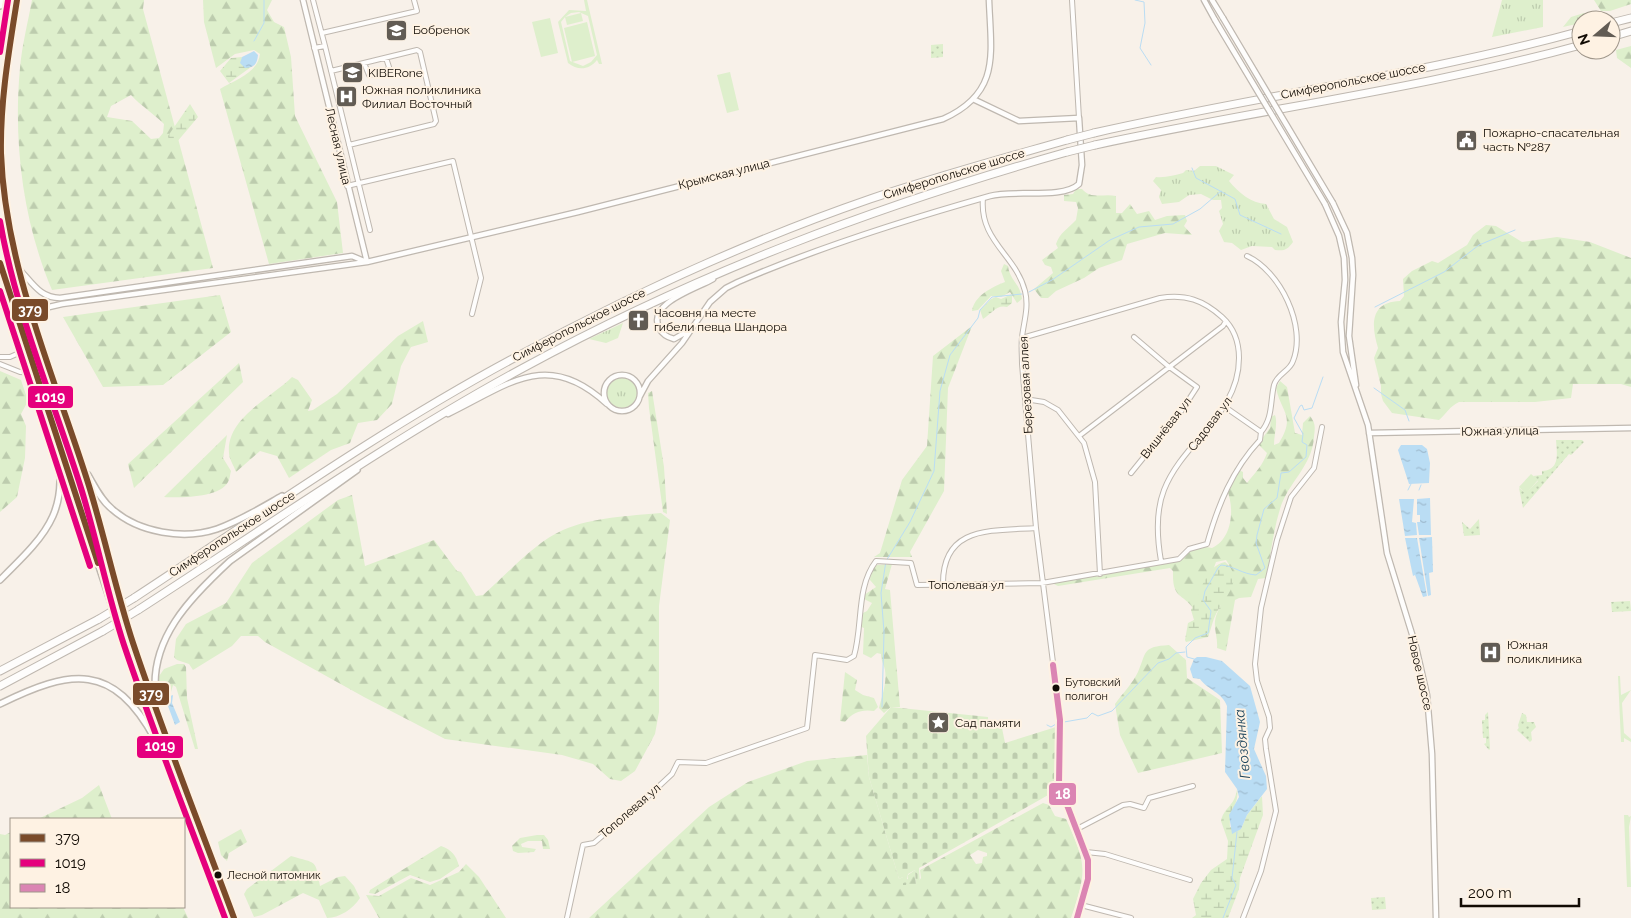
<svg xmlns="http://www.w3.org/2000/svg" width="1631" height="918" font-family="Raleway,sans-serif">
	<style>
		.grass { fill: url(#grass-tufts) }
		.forest { fill: url(#forest-firs); fill-rule: evenodd }
		.wetland { fill: url(#wetland-marsh) }
		.cemetery { fill: url(#cemetery-stones) }
		.park { fill: url(#park-dots) }
		.pitch { fill: #deefcc; fill-rule: evenodd }
		.water { fill: url(#water-ripples) }
		.lines { fill: none; stroke-linecap: round; stroke-linejoin: round }
		.stream { stroke: #baddf4; stroke-width: 1 }
		.minor-casing { stroke: #bfb8b0; stroke-width: 6 }
		.tertiary-casing { stroke: #bfb8b0; stroke-width: 7 }
		.secondary-casing { stroke: #bfb8b0; stroke-width: 8 }
		.motorway-casing { stroke: #bfb8b0; stroke-width: 9 }
		.minor { stroke: #fefdfc; stroke-width: 4 }
		.tertiary { stroke: #fefdfc; stroke-width: 4.5 }
		.secondary { stroke: #fefdfc; stroke-width: 5 }
		.motorway { stroke: #fefdfc; stroke-width: 7 }
		.tertiary-bridge-casing { stroke: #bfb8b0; stroke-width: 7; stroke-linecap: butt }
		.motorway-bridge-casing { stroke: #bfb8b0; stroke-width: 9; stroke-linecap: butt }
		.tertiary-bridge { stroke: #fefdfc; stroke-width: 4.5 }
		.motorway-bridge { stroke: #fefdfc; stroke-width: 7 }
		.bus-1-casing { stroke: #fef2e3; stroke-width: 10 }
		.bus-2-casing { stroke: #fef2e3; stroke-width: 10 }
		.bus-3-casing { stroke: #fef2e3; stroke-width: 10 }
		.bus-1 { stroke: #7a4b2a; stroke-width: 6 }
		.bus-2 { stroke: #e5007d; stroke-width: 6 }
		.bus-3 { stroke: #db85b3; stroke-width: 6 }
		.bus-dot { fill: #110b04; stroke: #fef2e3; stroke-width: 2 }
		.labels { text-anchor: middle; dominant-baseline: central; stroke-width: 4; stroke-linejoin: round; paint-order: stroke }
		.bus-label { font-size: 11px; fill: #110b04; stroke: #fef2e3; text-anchor: start }
		.poi-label { font-size: 12px; fill: #110b04; stroke: #fef2e3; text-anchor: start }
		.street-label { font-size: 12px; fill: #110b04; stroke: #fef2e3 }
		.water-label { font-size: 14px; font-style: italic; fill: #1d455d; stroke: #fef2e3 }
		.line-badge { stroke: #fef2e3; stroke-width: 2 }
		.badge-label { font-size: 14px; text-anchor: middle; font-weight: bold; fill: #fff }
	</style>
	<defs>
		<pattern id="grass-tufts" width="24" height="20" patternUnits="userSpaceOnUse" patternTransform="scale(1.25)"><rect width="24" height="20" fill="#deefcc"/><path d="M3 7l-1-3M5 7V3M7 7l1-3M15 17l-1-3M17 17v-4M19 17l1-3" fill="none" stroke="#bdccae"/></pattern>
		<pattern id="forest-firs" width="22" height="20" patternUnits="userSpaceOnUse" patternTransform="scale(1.25)"><rect width="22" height="20" fill="#deefcc"/><path d="M5 1l3.5 6h-7zM16 11l3.5 6h-7z" fill="#bdccae"/></pattern>
		<pattern id="wetland-marsh" width="20" height="14" patternUnits="userSpaceOnUse" patternTransform="scale(1.25)"><rect width="20" height="14" fill="#deefcc"/><path d="M1 5h8M5 5V1M11 12h8M15 12V8" fill="none" stroke="#bdccae"/></pattern>
		<pattern id="cemetery-stones" width="16" height="16" patternUnits="userSpaceOnUse" patternTransform="scale(1.25)"><rect width="16" height="16" fill="#deefcc"/><path d="M2 7V4a2 2 0 0 1 4 0v3zM10 15v-3a2 2 0 0 1 4 0v3z" fill="#bdccae"/></pattern>
		<pattern id="park-dots" width="8" height="8" patternUnits="userSpaceOnUse" patternTransform="scale(1.25)"><rect width="8" height="8" fill="#deefcc"/><path d="M2 2h.1M6 6h.1" fill="none" stroke="#bdccae" stroke-width="1.8" stroke-linecap="round"/></pattern>
		<pattern id="water-ripples" width="26" height="14" patternUnits="userSpaceOnUse" patternTransform="scale(1.25)"><rect width="26" height="14" fill="#baddf4"/><path d="M2 4q2-2 4 0t4 0M15 11q2-2 4 0t4 0" fill="none" stroke="#9fbcd0"/></pattern>
	</defs>
	<rect width="100%" height="100%" fill="#f8f1e9"/>
	<!-- grass -->
	<path class="grass" d="M1502,0H1543V27L1492,37Z
		M1584,13L1598,18L1581,20V23L1563,27L1571,17Z
		M1200,166H1216L1234,175L1229,181C1239,193 1251,203 1266,204L1274,219L1287,227L1293,242C1287,250 1285,251 1275,250L1272,247L1252,246L1241,250L1232,243L1224,242L1219,231L1223,224L1219,211L1222,208L1221,200H1213L1201,194L1189,195L1179,202L1162,204L1159,197L1161,190L1153,181L1156,177C1165,178 1175,175 1183,173L1186,170L1194,171Z
		M623,323L618,338L606,343L589,339Z
		M607 393a15 15 0 1 1 30 0a15 15 0 1 1-30 0Z"/>
	<!-- forest -->
	<path class="forest" d="M32,0H144L143,9L213,268L52,290C23,222 13,142 20,68C22,45 28,22 32,0ZM131,95C141,106 153,113 164,124L163,133L159,138L151,139L132,121L107,117L111,106Z
		M203,0H272L267,10L274,22L284,27L291,57L295,116L337,202L343,253L269,264L220,89C235,80 258,73 260,54L254,50L235,54L216,68L204,22Z
		M1594,0H1631V4L1610,11H1601Z
		M1631,46V68L1617,58L1616,50Z
		M1076,189H1082C1091,200 1104,193 1116,196V213H1122L1130,204L1137,214L1149,211L1155,220L1167,216L1185,215L1187,221L1184,226L1192,235L1165,233L1127,244L1122,260L1099,268L1084,278L1056,291L1048,298H1041L1034,289L1053,273L1051,267L1045,265L1042,260L1058,248L1056,244C1060,232 1068,229 1076,220L1078,208L1076,202L1064,201V195L1073,194Z
		M1486,225L1496,226L1522,242L1557,237L1590,242L1631,258V387L1621,384H1573L1571,398L1535,402H1459C1450,406 1446,414 1439,420L1392,413L1383,401L1381,394V386L1374,358L1378,348C1371,325 1370,302 1400,301L1404,296L1403,279L1412,271L1432,261L1438,263L1467,245L1473,235Z
		M1004,264L1008,266C1010,281 1020,283 1022,299L1017,303L1010,292L1001,297L991,296L978,310L972,311C974,296 992,287 1005,282L1001,271Z
		M220,295L231,332L163,385L103,387L63,317Z
		M423,321L428,342L411,347L401,366L392,404L377,420L358,423L350,443L331,450L289,478L277,456L260,451L236,472C234,466 229,459 229,453C226,418 271,398 292,377L298,380L312,400L308,411L313,410L337,394L398,336Z
		M972,326L948,388L944,491L910,552L912,557H874L880,553L902,480L927,446L933,356Z
		M239,363L243,382L134,488L128,464Z
		M0,371L21,380L28,401L21,414L26,426L25,458L17,497L0,512Z
		M1280,381L1287,387L1295,433L1302,435L1303,423L1310,416C1316,424 1315,427 1314,437C1312,467 1288,482 1280,509C1273,531 1271,555 1266,578L1258,579L1251,597L1239,598L1235,600L1226,651L1217,648C1218,639 1214,630 1215,621C1219,599 1242,582 1226,560L1216,562L1197,614C1184,591 1172,602 1173,571L1170,568L1058,586L1054,584L1056,581L1179,559C1186,549 1200,545 1212,548C1232,539 1235,509 1227,490L1235,468L1243,472V478L1247,483C1255,473 1263,465 1267,453L1258,444L1270,428L1271,417L1275,415C1278,423 1274,435 1274,445L1279,443C1296,416 1281,412 1276,388Z
		M652,391L664,467L667,514L663,512L649,408L648,393Z
		M227,435L223,458L231,471C230,474 230,479 228,482C220,498 179,498 164,497Z
		M352,495L365,566L434,540L457,571L461,572L476,596L483,595C506,575 535,542 563,530C593,517 629,516 661,513L670,520L659,606V712L655,734L635,771L621,781L610,779L593,764L562,755L445,739L364,697L265,642L258,636H241L232,646L193,670L189,664L177,660L174,657L176,639L186,624L226,603L252,563L338,500Z
		M892,564L885,589L890,590L900,707H891L884,713L879,708C882,696 887,683 885,670C884,664 881,661 881,654L877,653L871,658L863,654L864,628L859,626L861,614L867,611L872,603L864,599V595L876,587L870,580L871,570L877,565Z
		M1169,645L1186,660L1187,678L1220,700L1222,753L1138,773L1120,735L1115,704C1122,694 1133,683 1138,672C1147,651 1142,647 1169,645Z
		M177,664H184L186,667L187,698L198,749H195L176,687L173,685L171,692L161,690L157,679L164,669Z
		M845,672L857,680L855,690L863,695L874,698L878,707L874,711C862,709 853,712 845,722L840,721Z
		M867,755L869,777L899,879L903,877V880L908,879V875L915,870L916,885L921,878L920,870L1043,803L1049,805L1055,816L1066,819C1087,865 1087,870 1071,918H589L709,807L748,782L807,761ZM978,850L987,853V856L983,857L982,863L976,864L970,855Z
		M99,785L112,819H38L82,798Z
		M241,829L247,842L229,853L227,861L221,855L218,842Z
		M11,832V907H183L188,918H0V834L5,835Z
		M537,835H544L548,840L550,849H543L542,841H528L521,844L522,847L536,849L534,852L518,853L513,851L512,846L520,838Z
		M441,846C452,850 456,855 459,866L440,879L430,882L410,875L375,894L369,893L370,890Z
		M291,856C317,864 315,858 320,886L338,877L345,876L354,886L360,898C353,909 339,918 327,918L319,900L303,893L262,915L254,917L244,894L247,889Z
		M466,864L479,877L506,918H379L366,895L379,896L411,878L430,885L459,872Z"/>
	<!-- wetland -->
	<path class="wetland" d="M242,57L241,63L245,67H251L229,83L220,71L231,58Z
		M190,104L198,117L171,149L168,136Z
		M1012,294V303L1007,307C997,304 991,314 983,319L980,310L991,299L996,297L1001,299Z
		M1225,562C1246,580 1224,597 1216,614C1212,622 1211,630 1208,637L1186,642L1185,640L1188,623L1194,620L1191,610C1201,593 1205,566 1225,562Z
		M1237,789C1240,803 1228,812 1230,827L1241,829L1247,815L1262,796L1263,815L1240,878L1239,889L1228,918H1192L1196,915L1193,899L1201,883L1211,870L1227,859L1228,841L1221,821C1224,807 1235,806 1237,789Z"/>
	<!-- cemetery -->
	<path class="cemetery" d="M891,707L988,717V724L1001,723L1005,743L1056,727L1054,788L1050,794L919,868L920,884L916,885L915,870L908,874L906,885H903V877L899,879L869,777L866,736Z"/>
	<!-- park -->
	<path class="park" d="M943,44V57L931,58V45Z
		M1556,440H1582L1584,442L1571,455L1569,454L1523,508L1519,488L1526,493L1538,481L1533,476L1542,475V471C1560,470 1557,454 1556,440Z
		M1479,519L1480,535L1464,536L1462,522L1470,529Z
		M1630,601L1631,611L1612,612L1611,602Z
		M1488,712L1490,749L1489,750L1484,744L1486,743V738H1483L1482,720H1485V715Z
		M1522,713L1526,715L1527,722H1534L1536,727L1531,732L1532,740L1530,742L1517,730L1519,728L1518,725Z
		M1385,897L1386,909L1372,910L1371,898Z"/>
	<!-- pitch -->
	<path class="pitch" d="M584,0H587L602,64H599L597,60C589,70 578,71 568,63L558,22L569,10L586,11ZM579,12L588,16L597,55L591,62L583,66L570,61L561,22L565,17L567,25L583,21L581,13L565,17L571,13Z
		M550,18L558,53L541,57L532,22Z
		M587,22L595,56L572,62L564,28Z
		M730,72L739,110L727,113L717,75Z
		M1531,474L1538,480L1526,494L1519,487Z
		M1618,676H1620L1621,695L1631,690L1622,703L1624,733L1631,739V742L1624,738V742H1621Z
		M1624,815H1628L1629,817L1631,816L1629,827L1631,887H1627Z"/>
	<!-- water -->
	<path class="water" d="M254,51L258,55C257,64 255,67 245,68L240,63L242,57Z
		M1401,445H1422L1427,449L1430,463L1429,483L1409,484L1398,450Z
		M1430,498L1431,535H1419L1417,522H1420V515H1417V499Z
		M1399,499H1414L1412,522L1416,523L1417,535L1405,536Z
		M1432,537L1433,572L1429,573L1431,595L1428,596L1419,538Z
		M1405,538H1417L1427,596L1423,597L1415,575L1413,576Z
		M1197,657H1206L1222,661L1250,686L1260,722L1254,749L1266,776L1267,789L1247,815L1241,829L1232,834L1229,815L1239,797L1237,789L1225,772L1227,706C1222,692 1208,690 1200,679L1193,678L1190,669L1194,659Z
		M173,695L172,703L180,722L175,725L165,698Z"/>
	<g class="lines">
		<!-- stream -->
		<path class="stream" d="M1135,0L1144,2L1145,23L1140,48L1151,65
			M254,41L264,23V0
			M1192,168L1196,178L1235,199L1240,215L1281,234
			M1029,292L1052,280L1110,240L1139,227L1173,224L1200,209L1221,191
			M1375,307L1444,272L1479,245L1515,230
			M1374,388L1405,410L1409,421
			M1408,490L1411,484
			M1419,490L1421,485
			M1194,659L1187,657L1186,647L1195,638L1208,633L1211,611L1203,600L1205,591L1218,568L1221,565C1234,566 1242,574 1256,575L1265,568L1256,543L1257,535L1264,509L1277,498L1281,473L1289,472L1306,457L1307,445L1302,442L1303,434L1294,418L1300,406L1302,405L1304,410L1312,408L1323,377
			M882,707L884,632L881,593L886,561L910,522L934,471L940,391L950,355L978,318L980,310L992,297L1022,294
			M1064,722L1087,718L1092,713L1098,716L1112,711L1158,663L1169,659L1176,653L1185,652
			M1047,725L1051,727L1056,724
			M1223,918L1236,885L1232,878L1237,832"/>
		<defs>
			<path id="minor" d="M313,0L325,46
				M1072,0L1079,118
				M322,33L417,11L414,0
				M314,48L325,46L370,230
				M364,63L369,75L387,70L389,67L386,58
				M331,71L417,50L420,52L436,121L434,124L349,145
				M347,186L453,161L481,278L472,314
				M983,198C979,241 1016,255 1025,291C1029,307 1024,321 1022,337C1021,346 1022,355 1022,364L1036,528L1058,702L1059,784L1088,860V879L1077,918
				M1247,256C1280,271 1307,326 1293,361C1290,371 1277,374 1274,385C1270,402 1273,418 1261,432
				M1022,338L1160,298C1186,294 1203,300 1222,317C1234,328 1239,343 1239,358C1239,415 1183,441 1164,490C1155,513 1157,538 1161,561
				M0,357H10L28,349
				M0,364L20,372L36,373
				M1025,399L1044,402L1058,410L1084,443L1095,482L1100,574
				M1079,436L1223,326L1226,321
				M1131,473L1182,410L1197,387L1168,366L1134,337
				M943,585C942,525 992,531 1036,528
				M1077,829L1123,805L1130,804L1144,808L1149,798L1193,786
				M1086,852L1105,854L1190,880
				M1081,905L1131,918
				M567,918L583,845L594,843L642,802L672,774L678,762L706,763L807,728L815,655L847,660L854,656C863,625 856,587 876,561L911,563L917,585L1042,583L1179,559L1189,549L1207,544C1218,505 1232,470 1260,440L1261,432L1225,407
				M1243,918L1261,871L1276,811L1266,749L1265,739L1270,728L1269,717L1257,681L1255,664L1261,608L1277,540L1291,497L1314,468L1322,427"/>
			<path id="tertiary" d="M303,0L367,262
				M1204,0L1215,20
				M1212,0L1223,18
				M1333,203L1347,233L1352,258L1353,275L1349,336L1356,385
				M1325,204L1339,236L1344,258L1345,280L1341,322L1343,352L1368,425L1387,553L1416,647L1427,695L1432,754L1436,918
				M21,271C33,284 41,298 60,298L352,256L364,261
				M32,311L62,304L367,262L578,212L943,119C1001,93 991,54 989,0
				M688,331L674,339C666,337 662,334 659,328C647,303 696,289 713,279
				M604 393a18 18 0 1 1 36 0a18 18 0 1 1-36 0Z
				M640,396L648,381L682,343L710,302L726,288L738,282C819,247 905,220 990,196C1013,189 1062,200 1079,184L1082,165L1079,118L1019,121L975,100
				M448,414C508,385 547,348 607,404
				M1369,433L1631,428"/>
			<path id="secondary" d="M17,0C9,50 0,101 1,153C5,266 56,379 89,486C101,524 108,564 120,602C153,709 196,813 234,918
				M0,6L1,0
				M0,263L124,643L225,918
				M88,475C95,487 101,500 112,509C139,533 184,540 217,529C240,521 261,508 282,496
				M0,580C52,529 71,509 54,434
				M156,698C148,640 190,598 230,561L357,470
				M0,704C71,669 113,662 155,739"/>
			<path id="motorway" d="M1611,23L1631,18
				M1611,37L1631,31
				M1094,133C1256,96 1421,75 1581,31
				M1095,145C1256,110 1421,89 1581,45
				M134,598C259,516 383,428 516,357C629,296 748,241 870,199C935,177 1001,159 1067,140
				M138,610C265,528 390,440 523,368C698,273 876,206 1067,152
				M0,671L99,619
				M0,686L103,631"/>
		</defs>
		<!-- minor casing -->
		<use href="#minor" class="minor-casing"/>
		<!-- tertiary casing -->
		<use href="#tertiary" class="tertiary-casing"/>
		<!-- secondary casing -->
		<use href="#secondary" class="secondary-casing"/>
		<!-- motorway casing -->
		<use href="#motorway" class="motorway-casing"/>
		<!-- minor -->
		<use href="#minor" class="minor"/>
		<!-- tertiary -->
		<use href="#tertiary" class="tertiary"/>
		<!-- secondary -->
		<use href="#secondary" class="secondary"/>
		<!-- motorway -->
		<use href="#motorway" class="motorway"/>
		<defs>
			<path id="tertiary-bridge" d="M1223,18L1333,203
				M1215,20L1325,204"/>
			<path id="motorway-bridge" d="M1067,140L1094,133
				M1067,152L1095,145
				M99,619L134,598
				M103,631L138,610"/>
		</defs>
		<!-- tertiary-bridge casing -->
		<use href="#tertiary-bridge" class="tertiary-bridge-casing"/>
		<!-- motorway-bridge casing -->
		<use href="#motorway-bridge" class="motorway-bridge-casing"/>
		<!-- tertiary-bridge -->
		<use href="#tertiary-bridge" class="tertiary-bridge"/>
		<!-- motorway-bridge -->
		<use href="#motorway-bridge" class="motorway-bridge"/>
		<defs>
			<path id="bus-1" d="M17,0C9,50 0,102 1,153C5,268 55,377 89,486C105,538 116,591 133,643C164,736 200,826 234,918
				M0,263L98,563"/>
			<path id="bus-2" d="M0,52L8,0
				M0,221C16,313 53,399 81,488C97,540 107,593 124,645C155,737 191,827 225,918
				M0,291L90,566"/>
			<path id="bus-3" d="M1053,665L1060,720L1059,784L1088,860V879L1077,918"/>
		</defs>
		<!-- bus-1 casing -->
		<use href="#bus-1" class="bus-1-casing"/>
		<!-- bus-2 casing -->
		<use href="#bus-2" class="bus-2-casing"/>
		<!-- bus-3 casing -->
		<use href="#bus-3" class="bus-3-casing"/>
		<!-- bus-1 -->
		<use href="#bus-1" class="bus-1"/>
		<!-- bus-2 -->
		<use href="#bus-2" class="bus-2"/>
		<!-- bus-3 -->
		<use href="#bus-3" class="bus-3"/>
	</g>
	<!-- icons -->
	<defs>
		<symbol id="school-square" viewBox="-11 -11 22 22"><rect x="-9" y="-9" width="18" height="18" rx="4" fill="#625c54" stroke="#fef2e3"/><path d="M0-5L7-2L0 1L-7-2ZM-4 1L0 2.5L4 1V4Q0 6-4 4Z" fill="#fff"/></symbol>
		<symbol id="hospital-square" viewBox="-11 -11 22 22"><rect x="-9" y="-9" width="18" height="18" rx="4" fill="#625c54" stroke="#fef2e3"/><path d="M-5-5h3v3.5h4V-5h3V5h-3V1.5h-4V5h-3Z" fill="#fff"/></symbol>
		<symbol id="civic-square" viewBox="-11 -11 22 22"><rect x="-9" y="-9" width="18" height="18" rx="4" fill="#625c54" stroke="#fef2e3"/><path d="M-.6-6.5H3V-4.5H.6V-3L4-1V1h2V6H-6V1h2V-1L-.6-3ZM-1.2 2.5V6h2.4V2.5Z" fill="#fff"/></symbol>
		<symbol id="church-square" viewBox="-11 -11 22 22"><rect x="-9" y="-9" width="18" height="18" rx="4" fill="#625c54" stroke="#fef2e3"/><path d="M-1.2-6h2.4v3.5h3.3v2.4h-3.3V6h-2.4V-.1h-3.3v-2.4h3.3Z" fill="#fff"/></symbol>
		<symbol id="sight-square" viewBox="-11 -11 22 22"><rect x="-9" y="-9" width="18" height="18" rx="4" fill="#625c54" stroke="#fef2e3"/><path d="M0-6L1.8-2.2L6-1.7L2.9 1.2L3.7 5.4L0 3.3L-3.7 5.4L-2.9 1.2L-6-1.7L-1.8-2.2Z" fill="#fff"/></symbol>
	</defs>
	<g fill-rule="evenodd">
		<use href="#school-square" x="384" y="18" width="25" height="25"/>
		<use href="#school-square" x="340" y="60" width="25" height="25"/>
		<use href="#hospital-square" x="334" y="84" width="25" height="25"/>
		<use href="#civic-square" x="1454" y="128" width="25" height="25"/>
		<use href="#church-square" x="626" y="308" width="25" height="25"/>
		<use href="#hospital-square" x="1478" y="640" width="25" height="25"/>
		<use href="#sight-square" x="926" y="710" width="25" height="25"/>
	</g>
	<!-- markers -->
	<g class="bus-dot">
		<circle cx="1056" cy="688" r="4.5"/>
		<circle cx="218" cy="875" r="4.5"/>
	</g>
	<g class="labels">
		<!-- bus labels -->
		<g class="bus-label">
			<text x="1065" y="682">Бутовский<tspan x="1065" dy="14">полигон</tspan></text>
			<text x="227" y="875">Лесной питомник</text>
		</g>
		<!-- poi labels -->
		<g class="poi-label">
			<text x="413" y="30">Бобренок</text>
			<text x="368" y="73">KIBERone</text>
			<text x="362" y="90">Южная поликлиника<tspan x="362" dy="14">Филиал Восточный</tspan></text>
			<text x="1483" y="133">Пожарно-спасательная<tspan x="1483" dy="14">часть №287</tspan></text>
			<text x="654" y="313">Часовня на месте<tspan x="654" dy="14">гибели певца Шандора</tspan></text>
			<text x="1507" y="645">Южная<tspan x="1507" dy="14">поликлиника</tspan></text>
			<text x="955" y="723">Сад памяти</text>
		</g>
		<!-- street labels -->
		<g class="street-label">
			<text transform="translate(1353 81) rotate(-11)">Симферопольское шоссе</text>
			<text transform="translate(338 146) rotate(77)">Лесная улица</text>
			<text transform="translate(724 174) rotate(-14)">Крымская улица</text>
			<text transform="translate(954 174) rotate(-17)">Симферопольское шоссе</text>
			<text transform="translate(579 325) rotate(-27)">Симферопольское шоссе</text>
			<text transform="translate(1026 385) rotate(-93)">Березовая аллея</text>
			<text transform="translate(1210 424) rotate(-53)">Садовая ул</text>
			<text transform="translate(1166 428) rotate(-52)">Вишнёвая ул</text>
			<text transform="translate(1500 431) rotate(-1)">Южная улица</text>
			<text transform="translate(232 534) rotate(-33)">Симферопольское шоссе</text>
			<text x="966" y="585">Тополевая ул</text>
			<text transform="translate(1420 673) rotate(77)">Новое шоссе</text>
			<text transform="translate(630 811) rotate(-41)">Тополевая ул</text>
		</g>
		<!-- water labels -->
		<g class="water-label">
			<text transform="translate(1242 744) rotate(-95)">Гвоздянка</text>
		</g>
	</g>
	<g class="line-badge">
		<rect x="11" y="298" width="38" height="24" rx="5" fill="#7a4b2a"/>
		<rect x="27" y="385" width="47" height="24" rx="5" fill="#e5007d"/>
		<rect x="132" y="682" width="38" height="24" rx="5" fill="#7a4b2a"/>
		<rect x="136" y="735" width="48" height="24" rx="5" fill="#e5007d"/>
		<rect x="1048" y="782" width="29" height="24" rx="5" fill="#db85b3"/>
	</g>
	<g class="badge-label">
		<text x="30" y="315">379</text>
		<text x="50" y="402">1019</text>
		<text x="151" y="699">379</text>
		<text x="160" y="751">1019</text>
		<text x="1063" y="799">18</text>
	</g>
	<!-- legend -->
	<rect x="10" y="818" width="175" height="90" fill="#fef2e3" stroke="#9f968a"/>
	<rect x="20" y="834" width="25" height="8" fill="#7a4b2a" stroke="#9f968a"/>
	<text x="55" y="843" font-size="15" fill="#110b04">379</text>
	<rect x="20" y="859" width="25" height="8" fill="#e5007d" stroke="#9f968a"/>
	<text x="55" y="868" font-size="15" fill="#110b04">1019</text>
	<rect x="20" y="884" width="25" height="8" fill="#db85b3" stroke="#9f968a"/>
	<text x="55" y="893" font-size="15" fill="#110b04">18</text>
	<!-- north arrow -->
	<g transform="translate(1596 35) rotate(251)"><circle r="24" fill="#fef2e3" stroke="#9f968a"/>
	<path d="M0-4L9 19L0 12L-9 19Z" fill="#625c54"/>
	<text y="-8" font-size="14" font-weight="bold" text-anchor="middle" fill="#110b04">N</text>
	</g>
	<!-- scale -->
	<path d="M1461 898v8h118v-8" fill="none" stroke="#110b04" stroke-width="2.5"/>
	<text x="1468" y="898" font-size="15" fill="#110b04" stroke="#fef2e3" stroke-width="4" paint-order="stroke">200 m</text>
</svg>
